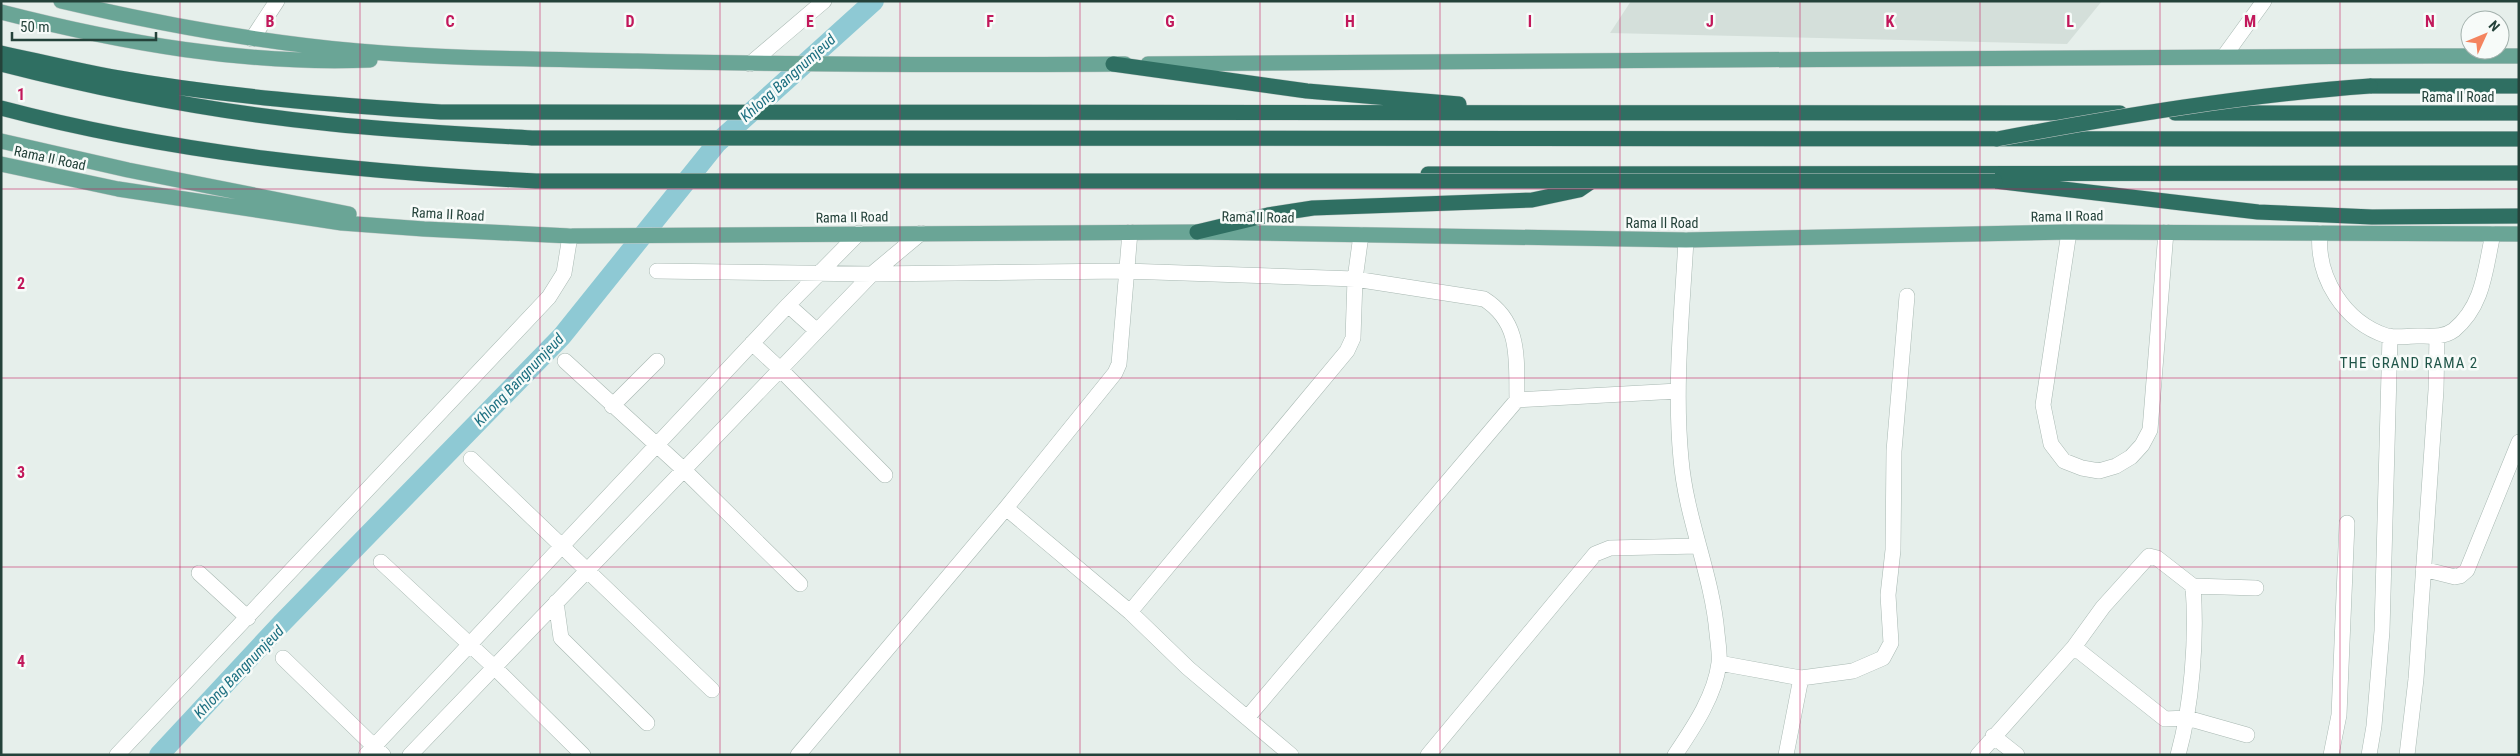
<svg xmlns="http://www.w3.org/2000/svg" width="2520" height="756" font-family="'Roboto Condensed',sans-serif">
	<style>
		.built { fill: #d4dfda }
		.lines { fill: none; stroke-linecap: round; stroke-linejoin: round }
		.canal { stroke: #8ec9d4; stroke-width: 20 }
		.minor-casing { stroke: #a8b8b2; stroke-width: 16 }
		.major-casing { stroke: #c2cac8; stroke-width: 16 }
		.highway-casing { stroke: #c2cac8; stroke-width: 16 }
		.minor { stroke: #fff; stroke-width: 15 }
		.major { stroke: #6aa596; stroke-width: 15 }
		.highway { stroke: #2f6f62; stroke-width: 15 }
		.highway-bridge-casing { stroke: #c2cac8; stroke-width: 16; stroke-linecap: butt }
		.highway-bridge { stroke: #2f6f62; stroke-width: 15 }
		.grid { fill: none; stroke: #c2185b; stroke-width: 1; stroke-opacity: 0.55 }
		.labels { text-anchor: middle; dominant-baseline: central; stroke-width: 5; stroke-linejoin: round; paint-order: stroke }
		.street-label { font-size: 14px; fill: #24423a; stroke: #f7fbf9 }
		.water-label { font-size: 15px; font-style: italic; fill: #1c6f80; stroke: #f7fbf9 }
		.neighbourhood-label { font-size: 15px; letter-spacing: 1px; fill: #1f5548; stroke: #f7fbf9 }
		.grid-label { font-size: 16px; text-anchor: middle; font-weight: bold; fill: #c2185b; stroke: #f7fbf9; stroke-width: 5; stroke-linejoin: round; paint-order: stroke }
	</style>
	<rect width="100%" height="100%" fill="#e6efeb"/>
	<!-- built -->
	<path class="built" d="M1631,1H2102L2067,44L1610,33Z"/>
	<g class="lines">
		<!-- canal -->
		<path class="canal" d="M159,755L281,624L562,336L717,143L874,1"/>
		<defs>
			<path id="minor" d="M252,39L277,1
				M2225,55L2264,1
				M750,64L824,1
				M2069,232L2043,405L2051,444L2064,461L2082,468L2099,471L2116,466L2131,457L2142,445L2150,430L2166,232
				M2320,233C2316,277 2344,322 2387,336C2396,338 2408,336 2417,336C2431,336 2443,338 2454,330C2484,305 2485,269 2493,234
				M657,271L872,274L1125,271L1355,279L1484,299C1522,323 1516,361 1517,400
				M788,305L817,331
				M752,343L780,369L885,475
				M565,361L683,469L800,584
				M612,406L657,361
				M471,459L712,690
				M1006,508L1130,612L1188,668L1291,755
				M381,562L494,667L583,755
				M2423,569L2455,577L2460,576L2467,570L2519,442
				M199,573L248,618
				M556,602L561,638L647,723
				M1130,612L1347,351L1353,338L1355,279L1361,235
				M2074,647L2165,719L2187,718L2247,735
				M283,658L383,755
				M1719,663L1801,678
				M1247,718L1517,400L1678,391
				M1993,736L2017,755
				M117,755L549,297L564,273L570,236
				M366,755L788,305L859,233
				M410,755L817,331L872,274L921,233
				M798,755L1006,508L1115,373L1119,364L1130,232
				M1428,755L1595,554L1610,548L1698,546
				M1675,755C1693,728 1715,696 1719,663C1720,654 1718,643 1717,633C1712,574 1686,519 1681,459C1674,387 1682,313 1686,240
				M1786,755L1801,678L1853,671L1883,658L1891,643L1888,595L1893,550L1894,451L1907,296
				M1978,755L2074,647L2103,607L2149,556L2157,558L2193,586L2256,588
				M2178,755C2192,705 2197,638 2193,586
				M2331,755L2339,715L2347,523
				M2369,755L2374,726L2382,631L2390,336
				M2407,755L2416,679L2436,390L2437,336"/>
			<path id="major" d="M61,1C159,24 257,42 358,51C450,59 544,59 637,61C799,65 962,65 1125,64
				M1,12C122,43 246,65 370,60
				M1148,64C1605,62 2062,55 2519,56
				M1,141L128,170L349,214
				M1,164L118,189L342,223L424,229L570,236L1197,232L1686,240L2069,232L2519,234"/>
			<path id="highway" d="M1,53C38,61 75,70 113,77C221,96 331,105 441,112L2120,113
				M1,64C110,92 221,113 332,124C398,131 465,134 532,138L2519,139
				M1113,64L1307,91L1459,104
				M2370,86H2519
				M2175,113H2519
				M1428,174L2519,173
				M1995,181L2258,212L2372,217L2519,216
				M1197,232L1268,215L1313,208L1532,200L1579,190L1598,177"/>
		</defs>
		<!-- minor casing -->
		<use href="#minor" class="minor-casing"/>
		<!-- major casing -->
		<use href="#major" class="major-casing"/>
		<!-- highway casing -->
		<use href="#highway" class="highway-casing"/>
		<!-- minor -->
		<use href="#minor" class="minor"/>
		<!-- major -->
		<use href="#major" class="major"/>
		<!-- highway -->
		<use href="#highway" class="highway"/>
		<defs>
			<path id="highway-bridge" d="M1,108C175,154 357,172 536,181H1995
				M1997,139C2121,116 2244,95 2370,86"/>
		</defs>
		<!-- highway-bridge casing -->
		<use href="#highway-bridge" class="highway-bridge-casing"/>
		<!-- highway-bridge -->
		<use href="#highway-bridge" class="highway-bridge"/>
	</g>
	<!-- grid -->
	<path class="grid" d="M180,1V755M360,1V755M540,1V755M720,1V755M900,1V755M1080,1V755M1260,1V755M1440,1V755M1620,1V755M1800,1V755M1980,1V755M2160,1V755M2340,1V755M1,189H2519M1,378H2519M1,567H2519"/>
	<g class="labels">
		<!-- street labels -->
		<g class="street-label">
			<text x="2458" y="97">Rama II Road</text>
			<text transform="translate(50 158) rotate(12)">Rama II Road</text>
			<text transform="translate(448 214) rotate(3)">Rama II Road</text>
			<text transform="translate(2067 216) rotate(-1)">Rama II Road</text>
			<text transform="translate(852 217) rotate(-1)">Rama II Road</text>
			<text transform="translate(1258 217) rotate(1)">Rama II Road</text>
			<text x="1662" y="223">Rama II Road</text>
		</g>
		<!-- water labels -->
		<g class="water-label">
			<text transform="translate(788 78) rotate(-42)">Khlong Bangnumjeud</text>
			<text transform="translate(519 380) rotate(-46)">Khlong Bangnumjeud</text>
			<text transform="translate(239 672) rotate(-46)">Khlong Bangnumjeud</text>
		</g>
		<!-- neighbourhood labels -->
		<g class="neighbourhood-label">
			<text x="2409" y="363">THE GRAND RAMA 2</text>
		</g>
	</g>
	<g class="grid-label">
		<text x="270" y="27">B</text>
		<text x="450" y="27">C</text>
		<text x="630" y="27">D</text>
		<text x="810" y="27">E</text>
		<text x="990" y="27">F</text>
		<text x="1170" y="27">G</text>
		<text x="1350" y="27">H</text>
		<text x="1530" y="27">I</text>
		<text x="1710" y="27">J</text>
		<text x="1890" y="27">K</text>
		<text x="2070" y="27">L</text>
		<text x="2250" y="27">M</text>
		<text x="2430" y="27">N</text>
		<text x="21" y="100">1</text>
		<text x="21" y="289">2</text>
		<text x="21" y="478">3</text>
		<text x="21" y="667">4</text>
	</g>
	<!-- border -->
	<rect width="2520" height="756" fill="none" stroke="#24423a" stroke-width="5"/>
	<!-- north arrow -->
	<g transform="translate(2485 35) rotate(46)"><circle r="24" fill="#f7fbf9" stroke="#a3b1ad"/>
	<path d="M0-4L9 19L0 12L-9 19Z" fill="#f4845f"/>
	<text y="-8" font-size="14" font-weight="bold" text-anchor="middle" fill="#24423a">N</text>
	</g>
	<!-- scale -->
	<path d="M12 32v8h144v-8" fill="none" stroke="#24423a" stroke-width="2.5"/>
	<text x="20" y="32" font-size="15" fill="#24423a" stroke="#f7fbf9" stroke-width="4" paint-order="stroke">50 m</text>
</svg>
